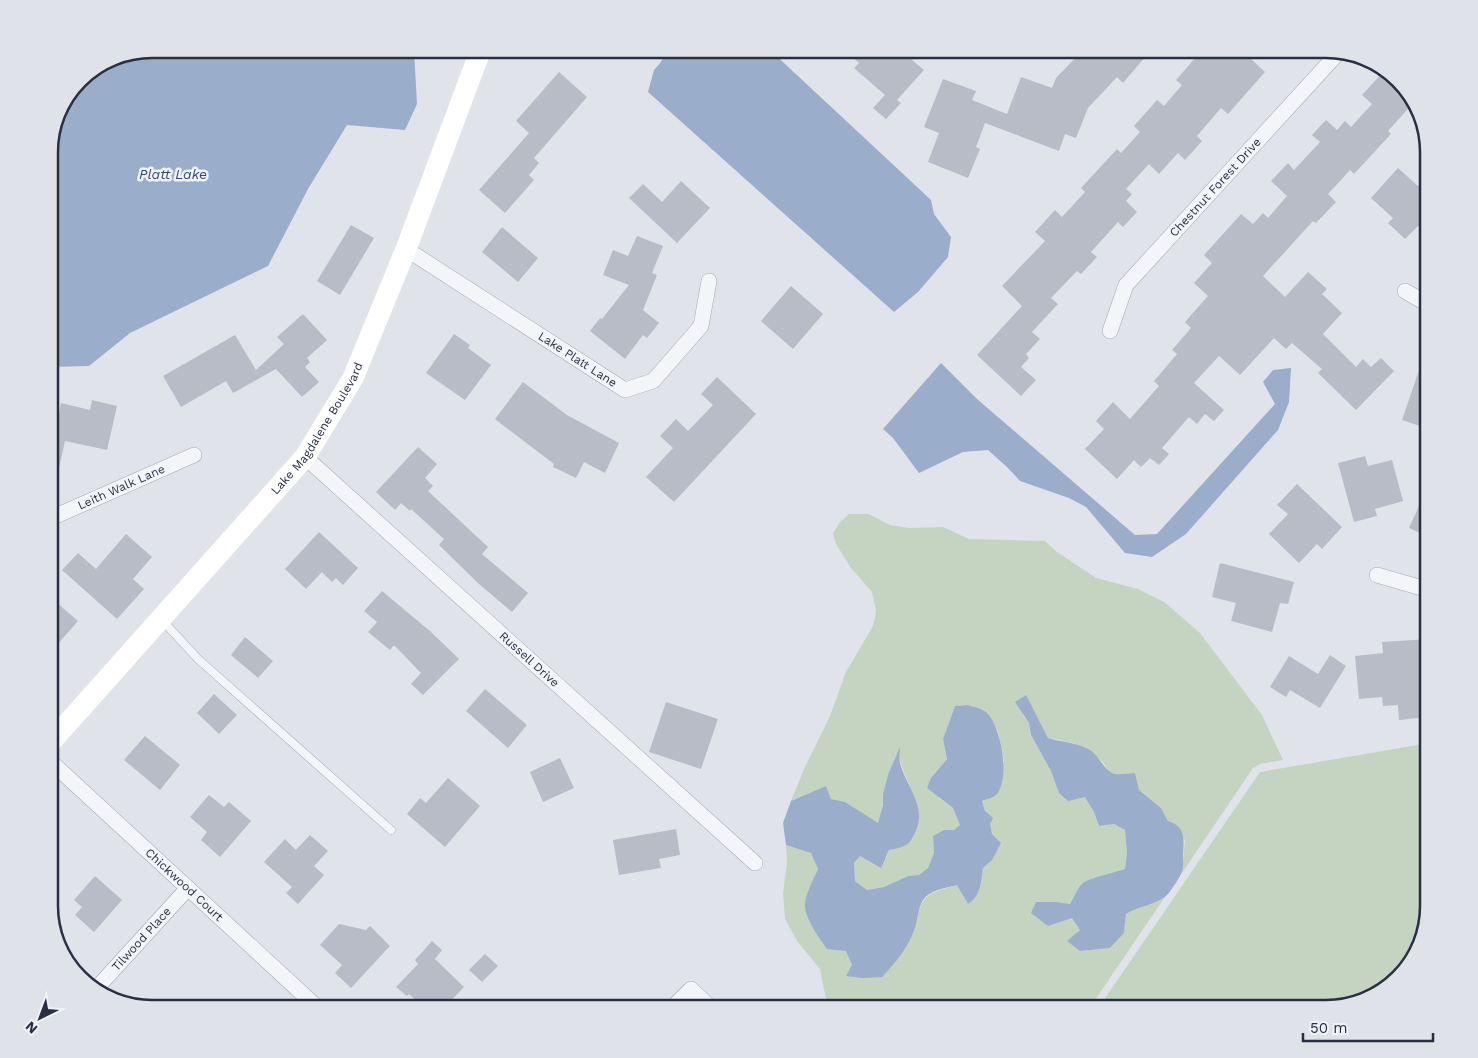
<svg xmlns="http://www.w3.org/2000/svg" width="1478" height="1058" font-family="'Work Sans',sans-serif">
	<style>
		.green { fill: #c4d4c1 }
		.water { fill: #9aadcb }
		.building { fill: #b8bcc7 }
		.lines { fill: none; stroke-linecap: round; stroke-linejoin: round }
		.lane-casing { stroke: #a6a9b4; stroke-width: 9 }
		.street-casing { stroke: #a6a9b4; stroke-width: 16 }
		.lane { stroke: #f3f5f8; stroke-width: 8 }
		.street { stroke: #f3f5f8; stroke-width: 15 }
		.secondary { stroke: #fff; stroke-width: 21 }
		.labels { text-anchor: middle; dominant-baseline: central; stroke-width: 5; stroke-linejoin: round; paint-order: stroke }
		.street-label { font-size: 12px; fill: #282f42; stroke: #f0f2f7 }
		.water-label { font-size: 14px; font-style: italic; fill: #314978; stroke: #f0f2f7 }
		.rim { fill: none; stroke: #282f42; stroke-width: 2.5 }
	</style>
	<rect width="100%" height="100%" fill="#e1e3ea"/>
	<!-- green -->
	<path class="green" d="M849,514H869L890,525L909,528L943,527L969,539L1045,541L1057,552L1096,578L1138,589L1164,602L1200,633L1262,715L1283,760L1260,764L1253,768L1182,873L1185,840L1168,821L1161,808L1139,790L1135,773L1117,775L1108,771L1103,762L1074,743L1048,738L1026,696L1023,715L1029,723L1031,735L1051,771L1059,793L1086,796L1094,812L1099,826L1114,824L1125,830L1127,853L1125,869C1115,873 1085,879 1080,886C1076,891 1074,899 1070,904L1056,902L1048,926L1072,917L1080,930V951L1110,948L1124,933L1126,914C1139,905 1154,903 1167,894L1095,1000L1033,1009H828L820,969L797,941L785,919L783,893L787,863L786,845L811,853L818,869L808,893L846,951L852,965L915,928C923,892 924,896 958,884L968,904C981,896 981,881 983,868L992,860V834L982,801L995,795L1004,761L998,731L985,711L968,705L955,706L943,739L947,759L931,778L939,798L953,808L960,825L954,831L944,830L933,836L934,853L929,868L919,875L908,876L884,887L867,890L855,881L854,863L860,856L872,863L887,857L889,850C903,847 912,845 916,831C924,804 909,789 901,764C899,759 900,754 900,748C885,774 886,797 878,824L845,802L831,799L826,786L791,801L804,769L830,716L846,672L873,626L875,617L876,610L872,592L851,568L836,544L833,533L840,522Z
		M1429,743V906L1408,969L1372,998L1326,1009H1088L1099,1007L1260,772Z"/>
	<!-- water -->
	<path class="water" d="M152,49H414L417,104L405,130L347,125L308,189L268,266L130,333L89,366L49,367V145L60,106L84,75L113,56Z
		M667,49H769L931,200L934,214L951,237L948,257L918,292L894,312L648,92L654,70L661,62Z
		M941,363L977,399L1135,535L1157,534L1275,404L1263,382L1273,370L1291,368L1289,402L1278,430L1186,534L1152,557L1125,553L1086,507L1069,498L1020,481L1007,467L988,450L963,452L919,473L893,438L883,429Z
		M1026,695L1048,738C1060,742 1074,742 1086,748C1099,753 1103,771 1115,774C1121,775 1129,773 1135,773L1139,790L1161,808L1168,821C1186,827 1184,839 1183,855C1183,861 1184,869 1181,874C1178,880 1172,889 1168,894C1157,905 1138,906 1126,914L1124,933L1110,948L1080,951L1067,941L1080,930L1072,918L1048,926L1031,913L1036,902H1056L1070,904C1074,898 1076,891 1080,886C1085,878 1115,873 1125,869L1127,853L1125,830L1114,824L1099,826L1094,812L1085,797L1068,801L1059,793L1051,771L1031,735L1029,723L1015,702Z
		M968,705C973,707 981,708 986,712C1001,725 1011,779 996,795C993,798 986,799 982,801L985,811L993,818L990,824L992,834L1001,843L992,860L983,868C981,882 981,896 968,904L957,885C949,887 938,889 931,893C918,899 919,916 915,928C908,948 896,962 882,977L862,978L846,976L852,965L846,951L827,949C820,939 803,916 805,903C807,891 813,880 818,869L811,853L786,845L783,823L791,801L826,786L831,799L845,802L878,823L883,805V794L889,772L900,747C900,752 899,758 900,763C906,786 925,803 917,828C911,845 906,847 889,850L881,868L860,856L854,863L855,881L867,890L884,887L908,876L919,875L928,868L934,853L933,836L944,830H954L960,825L953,808L927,788L931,778L947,759L943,739L955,706Z"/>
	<!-- building -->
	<path class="building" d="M843,49H923L912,60L924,70L897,100L901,103L886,119L873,108L885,95L854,68L859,63Z
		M1084,49H1152L1123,83L1117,77L1088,108L1076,138L1065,134L1059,151L985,123L976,147L980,149L968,178L928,162L939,133L924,127L943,79L976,91L972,100L1007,114L1021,77L1052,88L1056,78Z
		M1203,49H1257L1249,57L1265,72L1228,114L1221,108L1197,136L1202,141L1185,160L1178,153L1159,174L1149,164L1126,189L1132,194L1126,201L1137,212L1123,227L1118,222L1091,252L1097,257L1081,274L1077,271L1051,298L1058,304L1032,332L1040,339L1026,354L1029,358L1021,367L1036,380L1021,396L977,355L1022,306L1002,286L1045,241L1035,232L1055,210L1062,217L1085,192L1081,188L1117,149L1121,153L1140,132L1134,126L1157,100L1164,106L1182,85L1176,80Z
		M1386,69L1389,70L1415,101L1388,131L1391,134L1354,174L1350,170L1328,194L1336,202L1316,223L1313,221L1263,276L1285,297L1308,272L1327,289L1322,294L1342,313L1323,334L1356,367L1363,359L1371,367L1381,358L1394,371L1356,410L1318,373L1322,369L1292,343L1286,349L1274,338L1240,375L1219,356L1194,383L1224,410L1214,421L1205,414L1197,424L1189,417L1162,448L1169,454L1159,465L1150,458L1141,467L1134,460L1117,479L1085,449L1104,429L1096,421L1113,402L1130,419L1159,386L1154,381L1177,354L1172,350L1191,328L1185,322L1208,296L1194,283L1212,263L1204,255L1241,214L1253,224L1263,213L1268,218L1287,196L1271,181L1288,163L1294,170L1320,142L1312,135L1326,120L1337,130L1345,121L1351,127L1372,104L1362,95Z
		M559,72L587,97L534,158L539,163L529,175L534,180L505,213L479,190L529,133L516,121Z
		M1398,168L1418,186L1429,175V237L1418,226L1405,239L1388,223L1393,218L1371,198Z
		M681,181L710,208L677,243L629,198L643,184L662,202Z
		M351,225L374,238L340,295L317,281Z
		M502,227L538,258L518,282L482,252Z
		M637,236L663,246L652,273L657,275L643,310L659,323L647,338L643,335L625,359L590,331L600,318L602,319L629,285L603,275L613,250L628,256Z
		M791,286L823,314L793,349L761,321Z
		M303,314L327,340L307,358L310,362L305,367L319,382L302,397L276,369L233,393L226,381L181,407L163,376L235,335L256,370L284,344L277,337Z
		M454,334L470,345L468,348L491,365L465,400L426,373Z
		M1427,347H1429V429L1402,420Z
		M717,377L756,414L674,502L646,477L673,448L660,436L676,419L688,431L713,405L701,394Z
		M523,382L567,415L619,443L605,473L584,462L576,478L553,467L554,464L495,419Z
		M92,400L117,406L107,450L65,441L55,486H49V418L58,420L61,403L90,410Z
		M418,447L437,464L425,478L433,486L428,491L488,547L482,554L528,593L512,612L479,584L439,545L444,539L411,509L410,511L401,503L395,510L376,492Z
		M1365,456L1368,466L1392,460L1403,501L1375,509L1377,516L1354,522L1338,463Z
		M1297,484L1342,527L1322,549L1317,544L1299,563L1269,534L1288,514L1277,505Z
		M1429,484V537L1409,528Z
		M319,532L358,568L343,585L336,578L332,582L322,572L306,589L285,569Z
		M126,534L152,557L133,579L144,589L117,619L62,570L78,553L96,569Z
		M1220,563L1294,582L1288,604L1280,603L1272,632L1231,621L1236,603L1212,597Z
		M382,591L431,632L459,659L423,695L411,684L421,673L394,645L390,650L368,632L377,622L364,611Z
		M49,596L78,621L49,654Z
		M245,637L273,661L258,678L231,655Z
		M1429,639V717L1399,720L1398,705L1383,706L1382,697L1359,699L1355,656L1383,653L1382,642Z
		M1330,655L1346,666L1320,708L1290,690L1286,697L1270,687L1289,656L1318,674Z
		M485,689L527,725L508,748L466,711Z
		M214,694L237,715L219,734L197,713Z
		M666,702L718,719L701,769L649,752Z
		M145,736L180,765L160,790L124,760Z
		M560,758L574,788L543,802L530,772Z
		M448,778L480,806L445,847L407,814L420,798L426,803Z
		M209,795L224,807L229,802L251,821L220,857L201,840L207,832L190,817Z
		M676,829L680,855L659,859L661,868L619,875L613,840Z
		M310,835L328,851L314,866L324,875L298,904L286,893L292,887L264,862L285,839L296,850Z
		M95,876L122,900L94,932L75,915L82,907L74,900Z
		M339,924L366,930L370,926L390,946L351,988L335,973L342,965L320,945Z
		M432,941L442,950L435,959L464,987L443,1009H425L409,994L407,996L396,987L418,964L415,960Z
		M485,954L498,966L482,982L469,970Z"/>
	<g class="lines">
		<defs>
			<path id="lane" d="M162,620L198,659L391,830"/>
			<g id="street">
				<path id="s1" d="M406,249L625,390L653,381L701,326L709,281"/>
				<path d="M1405,291L1429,305"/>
				<path id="s2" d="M1110,331L1126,285L1338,53"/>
				<path id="s3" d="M305,457L755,863"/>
				<path id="s4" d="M49,519L194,455"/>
				<path d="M1377,575L1429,590"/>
				<path id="s5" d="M49,760L319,1009"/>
				<path id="s6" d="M95,990L188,888"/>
				<path d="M671,1009L691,989L712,1009"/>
			</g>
		</defs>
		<!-- lane casing -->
		<use href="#lane" class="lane-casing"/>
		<!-- street casing -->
		<use href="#street" class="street-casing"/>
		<!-- lane -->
		<use href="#lane" class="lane"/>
		<!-- street -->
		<use href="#street" class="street"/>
		<!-- secondary -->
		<path class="secondary" id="s7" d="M49,744L305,457L353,378L406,249L481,49"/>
	</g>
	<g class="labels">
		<!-- street labels -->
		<g class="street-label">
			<text stroke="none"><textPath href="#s2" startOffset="181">Chestnut Forest Drive</textPath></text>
			<text stroke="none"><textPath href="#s1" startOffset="204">Lake Platt Lane</textPath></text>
			<text stroke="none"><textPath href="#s7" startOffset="415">Lake Magdalene Boulevard</textPath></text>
			<text stroke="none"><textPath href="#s4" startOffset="79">Leith Walk Lane</textPath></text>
			<text stroke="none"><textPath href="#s3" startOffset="302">Russell Drive</textPath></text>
			<text stroke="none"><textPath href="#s5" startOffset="184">Chickwood Court</textPath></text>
			<text stroke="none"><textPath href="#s6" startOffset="69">Tilwood Place</textPath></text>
		</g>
		<!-- water labels -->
		<g class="water-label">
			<text x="173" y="174">Platt Lake</text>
		</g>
	</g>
	<!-- crop -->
	<path d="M0 0H1478V1058H0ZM152 58H1326A94 94 0 0 1 1420 152V906A94 94 0 0 1 1326 1000H152A94 94 0 0 1 58 906V152A94 94 0 0 1 152 58Z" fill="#e0e2e9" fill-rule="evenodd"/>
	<path class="rim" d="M152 58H1326A94 94 0 0 1 1420 152V906A94 94 0 0 1 1326 1000H152A94 94 0 0 1 58 906V152A94 94 0 0 1 152 58Z"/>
	<!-- north arrow -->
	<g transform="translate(40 1018) rotate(222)" stroke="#f0f2f7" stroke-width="4" paint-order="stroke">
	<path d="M0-4L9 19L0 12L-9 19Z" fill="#282f42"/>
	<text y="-8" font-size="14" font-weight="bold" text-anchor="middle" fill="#282f42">N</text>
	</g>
	<!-- scale -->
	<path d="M1303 1033v8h130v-8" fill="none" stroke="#282f42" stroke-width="2.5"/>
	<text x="1310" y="1033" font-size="15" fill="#282f42" stroke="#f0f2f7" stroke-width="4" paint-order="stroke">50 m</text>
</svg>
